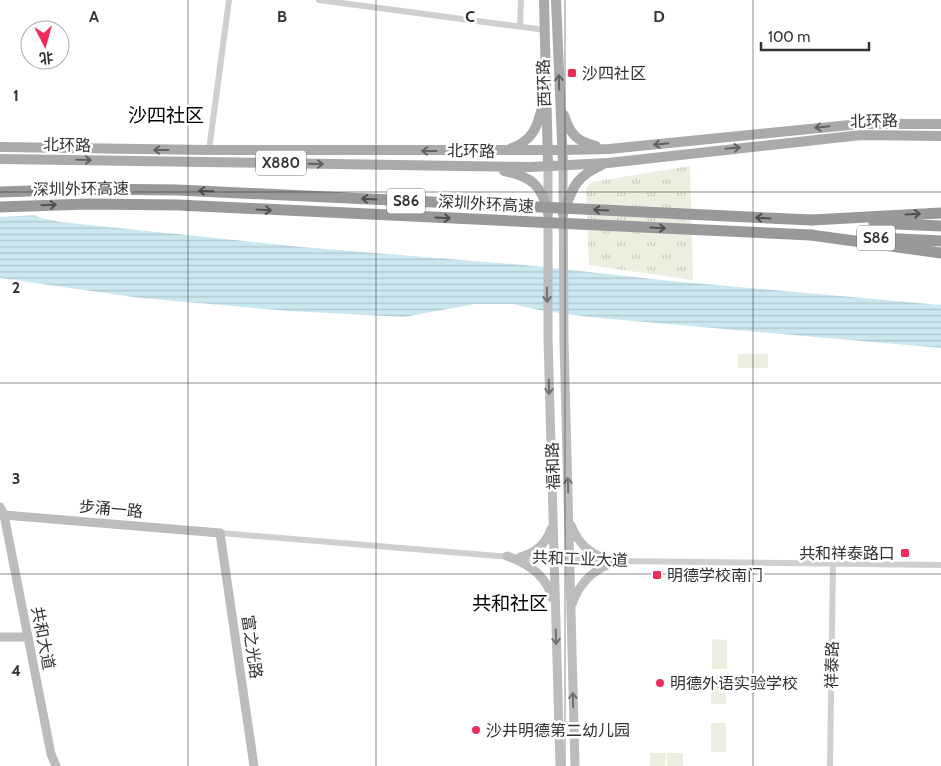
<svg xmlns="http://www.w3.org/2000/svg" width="941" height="766" font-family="Cabin,'Noto Sans SC',sans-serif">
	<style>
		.park { fill: url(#park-tufts) }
		.pitch { fill: #eaefe0 }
		.water { fill: url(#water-rules) }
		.pier { fill: #fff }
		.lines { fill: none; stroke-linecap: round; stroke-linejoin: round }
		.street { stroke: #cfcfcf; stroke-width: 6 }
		.secondary { stroke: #bcbcbc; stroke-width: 9 }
		.primary { stroke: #aaa; stroke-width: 10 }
		.highway { stroke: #999; stroke-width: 11 }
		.highway-bridge { stroke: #999; stroke-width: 11 }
		.oneway { stroke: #626262 }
		.oneway2 { stroke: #515151 }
		.oneway3 { stroke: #707070 }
		.grid { fill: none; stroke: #323232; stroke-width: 1; stroke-opacity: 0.55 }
		.poi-dot { fill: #f32a58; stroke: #fff; stroke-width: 2 }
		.labels { text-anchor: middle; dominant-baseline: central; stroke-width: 5; stroke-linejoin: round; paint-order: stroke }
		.shield { fill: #fff; stroke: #707070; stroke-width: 1 }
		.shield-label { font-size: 15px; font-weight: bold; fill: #323232 }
		.poi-label { font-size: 16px; fill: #323232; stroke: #fff; text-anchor: start }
		.street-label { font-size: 16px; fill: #323232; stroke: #fff }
		.quarter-label { font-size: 19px; fill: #000; stroke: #fff }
		.grid-label { font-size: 16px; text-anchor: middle; font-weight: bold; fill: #323232; stroke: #fff; stroke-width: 5; stroke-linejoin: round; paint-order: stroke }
	</style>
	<defs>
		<pattern id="park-tufts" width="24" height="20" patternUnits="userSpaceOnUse" patternTransform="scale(1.25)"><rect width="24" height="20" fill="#eaefe0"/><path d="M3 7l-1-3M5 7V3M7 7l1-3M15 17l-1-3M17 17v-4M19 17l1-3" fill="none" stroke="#c9cdc1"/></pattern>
		<pattern id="water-rules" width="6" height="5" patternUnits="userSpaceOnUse" patternTransform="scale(1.25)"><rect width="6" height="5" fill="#cbe7f0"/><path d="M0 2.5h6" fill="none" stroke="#afc7ce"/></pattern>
	</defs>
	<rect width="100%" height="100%" fill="#fff"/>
	<!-- park -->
	<path class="park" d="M690,166L693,280L589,265L586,188L592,182Z"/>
	<!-- pitch -->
	<path class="pitch" d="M738,354H768V368H738Z
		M712,639L727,640V669H712Z
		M711,675H726V704H711Z
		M711,723H726V752H711Z
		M650,753H666L665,766H650Z
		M667,753H683V766H667Z"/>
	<!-- water -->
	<path class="water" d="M0,197L38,217L60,222L302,247L535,266L671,281L941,305V348L589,317L539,310L513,304H475L404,317L290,311L140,298L0,278Z"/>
	<!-- pier -->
	<path class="pier" d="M0,194L39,215H40L0,217Z"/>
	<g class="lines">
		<!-- street -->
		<path class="street" d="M319,0L545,30
			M520,26L521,0
			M209,150L229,0
			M220,533L510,557
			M522,558L605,561
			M615,561L941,565
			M830,766L833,563"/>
		<!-- secondary -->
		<path class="secondary" d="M563,165L564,341L575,766
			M548,166V338L560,766
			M0,507L4,515L51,754L56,766
			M4,515L220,533L254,766
			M571,525C578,545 595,559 617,561
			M507,556C527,563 547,576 552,598
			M520,557C536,553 546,544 551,529
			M572,604C580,581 596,567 619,561
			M0,637H28"/>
		<!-- primary -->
		<path class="primary" d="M544,0L548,166
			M556,0L563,165
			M564,115C570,134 576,141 596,146
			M0,147L209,150H562L609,149L860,124H941
			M510,149C534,140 538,126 543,103
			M0,159L531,167L608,163L861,135L941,136
			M504,171C532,176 542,186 548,213
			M563,214C573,187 575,177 602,165"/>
		<!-- highway -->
		<path class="highway" d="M812,220L941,213
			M874,223L941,226
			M811,235L941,253
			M880,238L941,241"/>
		<!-- highway-bridge -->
		<path class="highway-bridge" d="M0,192L88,189L178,190L812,220
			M0,207L88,204L178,205L811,235"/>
	</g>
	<!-- one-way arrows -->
	<defs><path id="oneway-shaft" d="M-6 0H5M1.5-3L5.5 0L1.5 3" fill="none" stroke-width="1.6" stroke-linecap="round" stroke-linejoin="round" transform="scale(1.25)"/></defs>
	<g class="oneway">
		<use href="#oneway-shaft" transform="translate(559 82) rotate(-92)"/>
		<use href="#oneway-shaft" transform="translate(822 127) rotate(174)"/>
		<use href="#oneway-shaft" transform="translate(661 144) rotate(174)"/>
		<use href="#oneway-shaft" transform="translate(733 148) rotate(-6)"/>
		<use href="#oneway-shaft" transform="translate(161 150) rotate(-180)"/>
		<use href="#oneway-shaft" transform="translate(429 151) rotate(-180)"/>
		<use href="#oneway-shaft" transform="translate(84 160) rotate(1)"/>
		<use href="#oneway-shaft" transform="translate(316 164) rotate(1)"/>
	</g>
	<g class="oneway2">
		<use href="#oneway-shaft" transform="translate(206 191) rotate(-178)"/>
		<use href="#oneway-shaft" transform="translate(369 199) rotate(-177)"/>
		<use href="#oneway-shaft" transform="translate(49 205) rotate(-2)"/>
		<use href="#oneway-shaft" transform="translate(264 210) rotate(3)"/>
		<use href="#oneway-shaft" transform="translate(601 210) rotate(-177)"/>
		<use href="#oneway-shaft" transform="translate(913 214) rotate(-3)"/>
		<use href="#oneway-shaft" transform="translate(443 218) rotate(3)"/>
		<use href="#oneway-shaft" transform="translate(763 218) rotate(-177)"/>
		<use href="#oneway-shaft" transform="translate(658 228) rotate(3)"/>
	</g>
	<g class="oneway3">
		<use href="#oneway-shaft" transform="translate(547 295) rotate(89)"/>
		<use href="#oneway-shaft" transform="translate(549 387) rotate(89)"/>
		<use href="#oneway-shaft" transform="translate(568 485) rotate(-92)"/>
		<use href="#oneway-shaft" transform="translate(556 637) rotate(88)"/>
		<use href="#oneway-shaft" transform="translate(573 700) rotate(-91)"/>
	</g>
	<!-- grid -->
	<path class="grid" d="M188,0V766M376,0V766M565,0V766M753,0V766M0,192H941M0,383H941M0,574H941"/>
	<!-- markers -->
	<g class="poi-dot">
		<rect x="567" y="68" width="10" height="10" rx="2.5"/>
		<rect x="900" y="548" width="10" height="10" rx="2.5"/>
		<rect x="652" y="570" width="10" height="10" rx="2.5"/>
		<circle cx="660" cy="683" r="5"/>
		<circle cx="476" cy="730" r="5"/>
	</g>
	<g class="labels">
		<!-- shield labels -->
		<g class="shield">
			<rect x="256" y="150.5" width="50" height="25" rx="4"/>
			<rect x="387" y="188.5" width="38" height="25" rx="4"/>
			<rect x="857" y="225.5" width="38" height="25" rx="4"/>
		</g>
		<g class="shield-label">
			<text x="281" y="163">X880</text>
			<text x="406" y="201">S86</text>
			<text x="876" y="238">S86</text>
		</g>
		<!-- poi labels -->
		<g class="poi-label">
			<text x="582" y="73">沙四社区</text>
			<text x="895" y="553" text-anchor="end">共和祥泰路口</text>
			<text x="667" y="575">明德学校南门</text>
			<text x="670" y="683">明德外语实验学校</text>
			<text x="486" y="730">沙井明德第二幼儿园</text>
		</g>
		<!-- street labels -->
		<g class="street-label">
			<text transform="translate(544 83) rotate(-92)">西环路</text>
			<text transform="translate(874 121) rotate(-1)">北环路</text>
			<text transform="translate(67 145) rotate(1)">北环路</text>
			<text transform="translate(471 151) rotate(1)">北环路</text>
			<text transform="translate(81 189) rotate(-1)">深圳外环高速</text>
			<text transform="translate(486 204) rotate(3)">深圳外环高速</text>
			<text transform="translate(553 466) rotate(-92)">福和路</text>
			<text transform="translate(111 509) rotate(5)">步涌一路</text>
			<text transform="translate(580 559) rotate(2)">共和工业大道</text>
			<text transform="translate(43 638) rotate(79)">共和大道</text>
			<text transform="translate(252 647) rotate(82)">富之光路</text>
			<text transform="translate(832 665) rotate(-89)">祥泰路</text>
		</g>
		<!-- quarter labels -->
		<g class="quarter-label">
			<text x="166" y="115">沙四社区</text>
			<text x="510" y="603">共和社区</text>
		</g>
	</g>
	<g class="grid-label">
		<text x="94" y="22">A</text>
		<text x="282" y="22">B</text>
		<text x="470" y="22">C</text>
		<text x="659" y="22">D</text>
		<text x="16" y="101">1</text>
		<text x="16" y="293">2</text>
		<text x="16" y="484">3</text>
		<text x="16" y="676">4</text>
	</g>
	<!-- north arrow -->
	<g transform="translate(45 45) rotate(174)"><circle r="24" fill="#ffffff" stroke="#adadad"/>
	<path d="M0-4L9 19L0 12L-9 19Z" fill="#f32a58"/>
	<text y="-8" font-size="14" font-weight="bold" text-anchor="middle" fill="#323232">北</text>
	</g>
	<!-- scale -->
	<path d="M761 42v8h108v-8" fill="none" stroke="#323232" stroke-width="2.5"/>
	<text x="768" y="42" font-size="15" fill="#323232" stroke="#ffffff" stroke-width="4" paint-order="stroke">100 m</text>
</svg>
